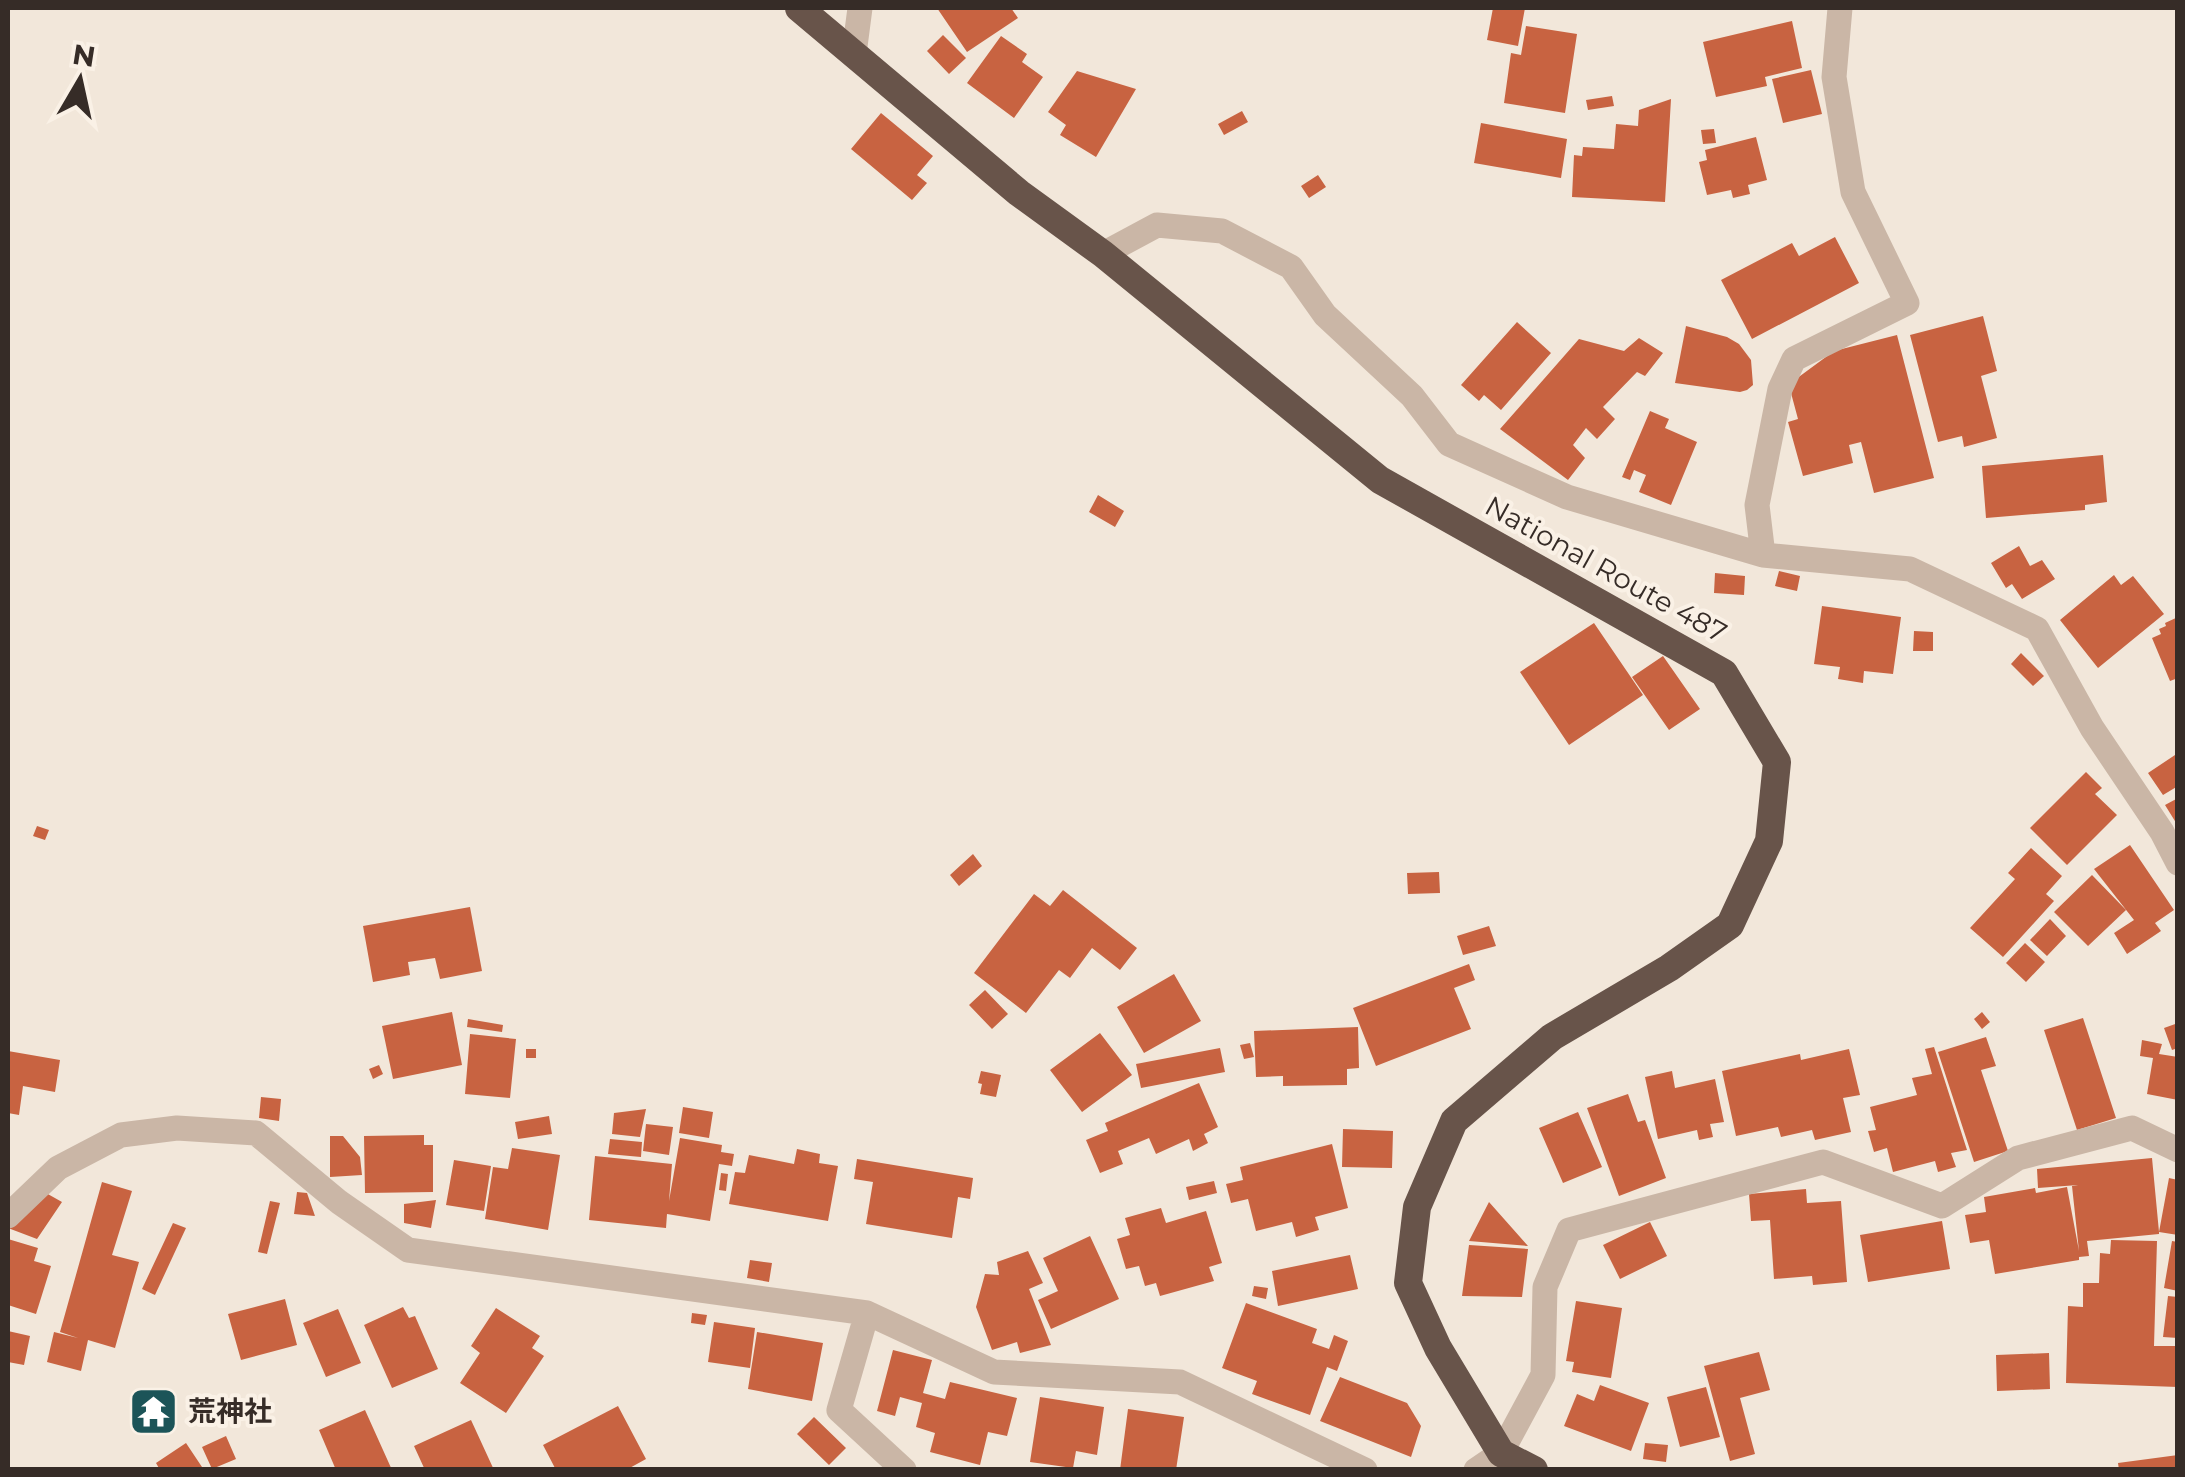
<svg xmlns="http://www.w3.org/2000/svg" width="2185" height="1477" font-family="Montserrat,'Noto Sans JP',sans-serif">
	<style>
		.building { fill: #c86341 }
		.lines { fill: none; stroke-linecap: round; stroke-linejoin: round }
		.minor { stroke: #cab6a6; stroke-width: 25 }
		.trunk { stroke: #68544a; stroke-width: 28 }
		.labels { text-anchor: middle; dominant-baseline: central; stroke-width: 8; stroke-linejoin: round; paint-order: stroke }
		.street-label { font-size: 28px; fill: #362c27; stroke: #faf1e6 }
		.poi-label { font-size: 28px; font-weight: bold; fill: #362c27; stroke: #faf1e6; text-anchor: start }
	</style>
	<rect width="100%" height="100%" fill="#f2e7da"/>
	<!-- building -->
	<path class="building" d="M937,8H1011L1018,18L967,52Z
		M1493,8H1525L1518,46L1487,40Z
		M1792,21L1802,68L1765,77L1767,86L1716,97L1703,42Z
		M1526,26L1577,34L1565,113L1504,103L1511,53L1521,55Z
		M943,35L966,58L949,74L927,51Z
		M1001,36L1027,54L1022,62L1043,77L1014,118L967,83Z
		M1811,70L1822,114L1783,123L1772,79Z
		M1077,71L1136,89L1096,157L1060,135L1066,125L1048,112Z
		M1612,96L1614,106L1588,110L1586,100Z
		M1671,99L1665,202L1572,197L1574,155L1582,156L1583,147L1614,149L1616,124L1638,126L1639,110Z
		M1242,111L1248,122L1224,135L1218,124Z
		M881,113L933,156L917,175L927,183L912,200L851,149Z
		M1481,123L1567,139L1561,178L1474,163Z
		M1714,129L1716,143L1703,144L1701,130Z
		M1756,137L1767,180L1748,185L1750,194L1733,198L1731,190L1707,195L1699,162L1707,160L1705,150Z
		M1318,175L1326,187L1309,198L1301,186Z
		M1835,237L1859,283L1752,339L1721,280L1792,243L1799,256Z
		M1983,316L1997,371L1981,376L1997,438L1964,447L1962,436L1938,442L1910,335Z
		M1517,322L1551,353L1501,410L1484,395L1479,401L1461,385Z
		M1686,326L1727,337L1739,344L1751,360L1753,385L1747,390L1740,392L1675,383Z
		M1897,335L1934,478L1874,493L1861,442L1849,445L1853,463L1803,476L1788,422L1798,419L1791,393L1796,379L1834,351Z
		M1639,338L1663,353L1645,376L1637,372L1603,407L1615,419L1597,439L1586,428L1573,445L1585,458L1568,480L1500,429L1579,339L1624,351Z
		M1650,411L1669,419L1665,428L1697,442L1671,505L1639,492L1646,475L1634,470L1630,480L1622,477Z
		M2103,455L2107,502L2085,505V510L1986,518L1982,466Z
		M1098,495L1124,511L1115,527L1089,512Z
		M2019,546L2030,566L2042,560L2055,579L2022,599L2012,584L2006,588L1991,563Z
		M1779,571L1800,576L1797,591L1775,586Z
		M1715,573L1745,576L1744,595L1714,593Z
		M2114,575L2121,585L2133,576L2164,614L2098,668L2060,620Z
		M1822,606L1901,617L1893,674L1864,671L1863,683L1838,679L1840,667L1814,664Z
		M2178,617V678L2170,681L2152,638L2161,634L2159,629L2166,626L2165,623Z
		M1594,623L1643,695L1569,745L1520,672Z
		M1914,631L1933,632V651H1913Z
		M2021,653L2044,676L2033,686L2011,664Z
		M1663,656L1700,709L1669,730L1632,677Z
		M2178,753V786L2163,795L2148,773Z
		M2086,772L2102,788L2095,794L2117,815L2067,865L2030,828Z
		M2178,798V826L2165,805Z
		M37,826L49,830L45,840L33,836Z
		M2130,845L2174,910L2155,923L2161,931L2127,954L2114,933L2134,920L2094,869Z
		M2031,848L2062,876L2046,894L2054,901L2003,957L1970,928L2015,879L2008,873Z
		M973,854L982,866L959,886L950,875Z
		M1439,872L1440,893L1408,894L1407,873Z
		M2092,875L2126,910L2088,946L2054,912Z
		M1063,890L1137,948L1120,970L1092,948L1070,978L1059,970L1026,1013L974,973L1034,894L1050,906Z
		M470,907L482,971L440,979L435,958L408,962L410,975L373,982L363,926Z
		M2050,919L2066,936L2047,956L2030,940Z
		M1489,926L1496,946L1463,955L1457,936Z
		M2025,943L2045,962L2026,982L2006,963Z
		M1469,964L1475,980L1454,988L1471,1029L1376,1066L1353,1008Z
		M1174,974L1201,1021L1144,1053L1117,1007Z
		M985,990L1008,1014L992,1029L969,1005Z
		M452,1012L462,1065L393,1079L382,1026Z
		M1982,1012L1990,1022L1982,1029L1974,1019Z
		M2083,1018L2116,1118L2077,1130L2044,1030Z
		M468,1019L503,1025L502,1032L467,1027Z
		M2178,1023V1048L2172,1050L2164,1028Z
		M1358,1027L1359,1068L1347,1069V1085L1283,1086V1076L1256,1077L1254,1031Z
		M1100,1033L1132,1075L1082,1112L1050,1070Z
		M470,1034L516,1039L510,1098L465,1094Z
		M1986,1037L1996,1066L1981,1070L2008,1151L1974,1162L1938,1052Z
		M2142,1040L2162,1044L2159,1054L2178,1057V1100L2147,1094L2153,1058L2140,1056Z
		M1250,1043L1254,1057L1244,1059L1240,1045Z
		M1934,1047L1967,1150L1951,1153L1956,1167L1938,1172L1935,1161L1893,1172L1887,1148L1874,1152L1868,1131L1876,1130L1870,1107L1917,1095L1912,1078L1932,1074L1925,1049Z
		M1220,1048L1225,1072L1141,1088L1136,1064Z
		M526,1049H536V1058H526Z
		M1849,1049L1860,1095L1843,1098L1851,1132L1815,1140L1812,1130L1781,1137L1778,1127L1736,1136L1722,1071L1800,1054L1801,1060Z
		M8,1051L60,1060L55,1092L23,1086L19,1115L8,1113Z
		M379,1065L383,1074L373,1079L369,1069Z
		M981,1071L1001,1075L996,1097L980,1094L982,1084L978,1083Z
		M1672,1071L1675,1088L1715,1079L1724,1122L1710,1124L1713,1137L1699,1140L1697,1130L1658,1139L1645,1077Z
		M1199,1083L1218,1127L1204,1134L1208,1143L1193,1151L1189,1139L1156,1154L1149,1138L1118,1151L1123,1164L1100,1173L1086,1140L1108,1131L1105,1123Z
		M1628,1094L1638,1122L1645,1120L1666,1178L1619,1196L1587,1108Z
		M261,1097L281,1099L279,1121L259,1118Z
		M683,1107L713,1112L709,1138L679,1133Z
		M646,1109L640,1137L612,1134L614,1113Z
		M1578,1112L1602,1167L1563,1183L1539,1128Z
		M549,1116L552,1134L518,1139L515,1122Z
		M646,1124L673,1127L669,1155L643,1151Z
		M1343,1129L1393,1131L1392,1168L1342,1167Z
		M424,1135V1145H433V1192L365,1193L364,1136Z
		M330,1136H343L360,1157L362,1175L330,1177Z
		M680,1138L722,1145L721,1152L734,1154L732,1166L719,1164L710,1221L667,1214L666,1228L589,1220L595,1156L672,1164L669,1201Z
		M610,1139L642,1142L641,1157L608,1154Z
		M1332,1144L1348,1208L1315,1217L1319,1230L1296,1237L1292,1222L1256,1231L1248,1199L1231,1203L1226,1184L1243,1180L1240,1167Z
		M512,1148L560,1155L548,1230L485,1219L493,1167L508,1169Z
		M797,1149L820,1154L819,1163L838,1166L828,1221L729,1204L735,1172L745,1173L749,1155L794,1164Z
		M2152,1158L2159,1232L2169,1178L2178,1180V1235L2159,1232V1234L2087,1241L2089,1256L2079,1257V1260L1995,1274L1989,1240L1970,1243L1965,1215L1986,1212L1984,1197L2035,1188L2036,1193L2067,1187L2079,1251L2072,1186L2078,1185L2038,1188L2037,1169Z
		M857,1159L973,1178L970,1199L958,1197L952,1238L866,1224L873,1182L854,1179Z
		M454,1160L491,1166L484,1211L446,1205Z
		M721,1173L728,1174L726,1191L719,1190Z
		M1214,1181L1217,1193L1189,1200L1186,1187Z
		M102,1182L132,1191L112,1255L139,1262L115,1348L88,1340L81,1371L47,1362L54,1332L78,1338L60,1332Z
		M1806,1189L1807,1203L1841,1201L1847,1282L1813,1285L1812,1276L1774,1279L1770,1220L1751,1221L1749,1194Z
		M297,1192L307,1193L315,1216L294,1214Z
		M46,1193L62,1202L37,1239L8,1228Z
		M436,1200L431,1228L404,1223V1204Z
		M270,1201L280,1203L267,1254L258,1252Z
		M1489,1202L1528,1246L1469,1241Z
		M1161,1208L1166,1223L1206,1211L1222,1263L1209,1267L1214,1281L1160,1296L1156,1283L1145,1286L1139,1266L1126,1269L1117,1239L1130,1235L1125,1218Z
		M1942,1221L1950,1269L1868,1282L1860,1235Z
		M1650,1222L1667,1256L1620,1279L1603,1245Z
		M173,1223L186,1228L155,1295L142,1289Z
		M1090,1236L1119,1299L1051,1329L1038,1300L1058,1291L1043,1258Z
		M8,1239L38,1248L34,1261L51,1266L36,1314L8,1305Z
		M2111,1240L2157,1241L2154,1346H2178V1387L2066,1383L2068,1306L2083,1307V1283H2099L2100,1253L2110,1254Z
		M2172,1241L2178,1242V1291L2164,1288Z
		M1469,1245L1528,1249L1522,1297L1462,1296Z
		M1028,1251L1043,1283L1029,1289L1051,1345L1020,1353L1017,1342L992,1350L976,1307L985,1274L999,1275L997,1262Z
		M1350,1255L1358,1289L1278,1306L1272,1271Z
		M750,1260L772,1263L769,1282L747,1278Z
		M1254,1286L1268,1288L1266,1299L1252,1296Z
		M2168,1296L2178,1297V1338L2163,1337Z
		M285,1299L297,1345L241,1360L228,1314Z
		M1576,1301L1622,1308L1611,1378L1572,1372L1574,1362L1566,1361Z
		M1246,1303L1317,1329L1312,1343L1329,1349L1334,1335L1348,1341L1337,1371L1327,1367L1310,1415L1252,1394L1257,1381L1222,1368Z
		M403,1307L409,1318L415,1316L438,1369L392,1388L364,1325Z
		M496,1308L540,1336L532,1348L544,1356L506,1413L460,1383L480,1353L471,1346Z
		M338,1309L361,1363L326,1377L303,1323Z
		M692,1313L707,1315L705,1325L691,1323Z
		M714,1322L755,1328L750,1368L708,1362Z
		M8,1331L30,1336L24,1365L8,1362Z
		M757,1332L823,1343L812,1401L748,1389Z
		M893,1350L932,1360L923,1393L945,1399L950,1382L1017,1398L1007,1436L988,1432L980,1465L930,1452L935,1433L916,1427L922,1403L900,1397L895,1416L877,1411Z
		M1759,1352L1770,1390L1740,1398L1755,1454L1730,1461L1704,1366Z
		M2049,1353L2050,1389L1997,1391L1996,1355Z
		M1340,1377L1407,1403L1421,1426L1411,1457L1320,1421Z
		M1600,1385L1649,1403L1631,1451L1564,1426L1577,1394L1594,1401Z
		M1706,1387L1720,1437L1680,1447L1667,1397Z
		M158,1390L171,1418L147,1431L132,1403Z
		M1040,1397L1104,1407L1097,1455L1076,1451L1073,1468L1030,1462Z
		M618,1406L646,1459L626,1470H556L543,1445Z
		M1128,1409L1184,1417L1176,1470H1120Z
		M365,1410L392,1470H336L319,1430Z
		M814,1417L846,1448L829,1465L797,1434Z
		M471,1420L494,1470H425L414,1446Z
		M226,1436L236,1459L212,1469L202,1447Z
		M186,1443L204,1470H160L156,1463Z
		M1645,1443L1668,1445L1666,1462L1643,1459Z
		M2178,1455V1470H2119L2118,1463Z"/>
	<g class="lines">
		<!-- minor -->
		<path class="minor" d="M854,54L860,8
			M1103,254L1157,225L1222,231L1291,267L1325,315L1412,396L1449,444L1567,497L1763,555L1910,569L2037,629L2092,728L2162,832L2178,863
			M1763,555L1757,505L1780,389L1794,359L1907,303L1853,192L1834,77L1840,8
			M8,1216L58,1168L121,1135L177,1128L256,1133L339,1202L408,1250L867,1313L994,1372L1180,1382L1365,1470
			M867,1313L839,1410L904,1470
			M1476,1470L1501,1453L1543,1375L1545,1287L1569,1230L1823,1162L1942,1206L2018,1158L2132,1128L2178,1150"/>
		<!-- trunk -->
		<path class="trunk" d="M799,8L1019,193L1103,254L1380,480L1724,673L1777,762L1769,841L1730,925L1669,968L1552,1037L1454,1121L1417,1207L1408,1283L1438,1348L1501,1453L1534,1470"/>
	</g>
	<!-- icons -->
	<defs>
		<symbol id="temple-square" viewBox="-11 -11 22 22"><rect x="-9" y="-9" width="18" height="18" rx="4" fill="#1c5458" stroke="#faf1e6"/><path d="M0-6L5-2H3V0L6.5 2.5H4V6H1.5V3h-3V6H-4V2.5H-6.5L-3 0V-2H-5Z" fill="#fff"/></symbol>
	</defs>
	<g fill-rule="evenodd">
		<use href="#temple-square" x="126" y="1384" width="55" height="55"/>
	</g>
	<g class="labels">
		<!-- street labels -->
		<g class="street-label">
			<text transform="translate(1606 569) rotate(29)">National Route 487</text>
		</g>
		<!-- poi labels -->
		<g class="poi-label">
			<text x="188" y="1411">荒神社</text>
		</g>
	</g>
	<!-- border -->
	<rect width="2185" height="1477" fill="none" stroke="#362c27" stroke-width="20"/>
	<!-- north arrow -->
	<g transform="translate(80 80) rotate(9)" stroke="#faf1e6" stroke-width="8" paint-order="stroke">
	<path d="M0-8L18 38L0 25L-18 38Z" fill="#362c27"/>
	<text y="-15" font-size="28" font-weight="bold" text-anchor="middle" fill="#362c27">N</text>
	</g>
</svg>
